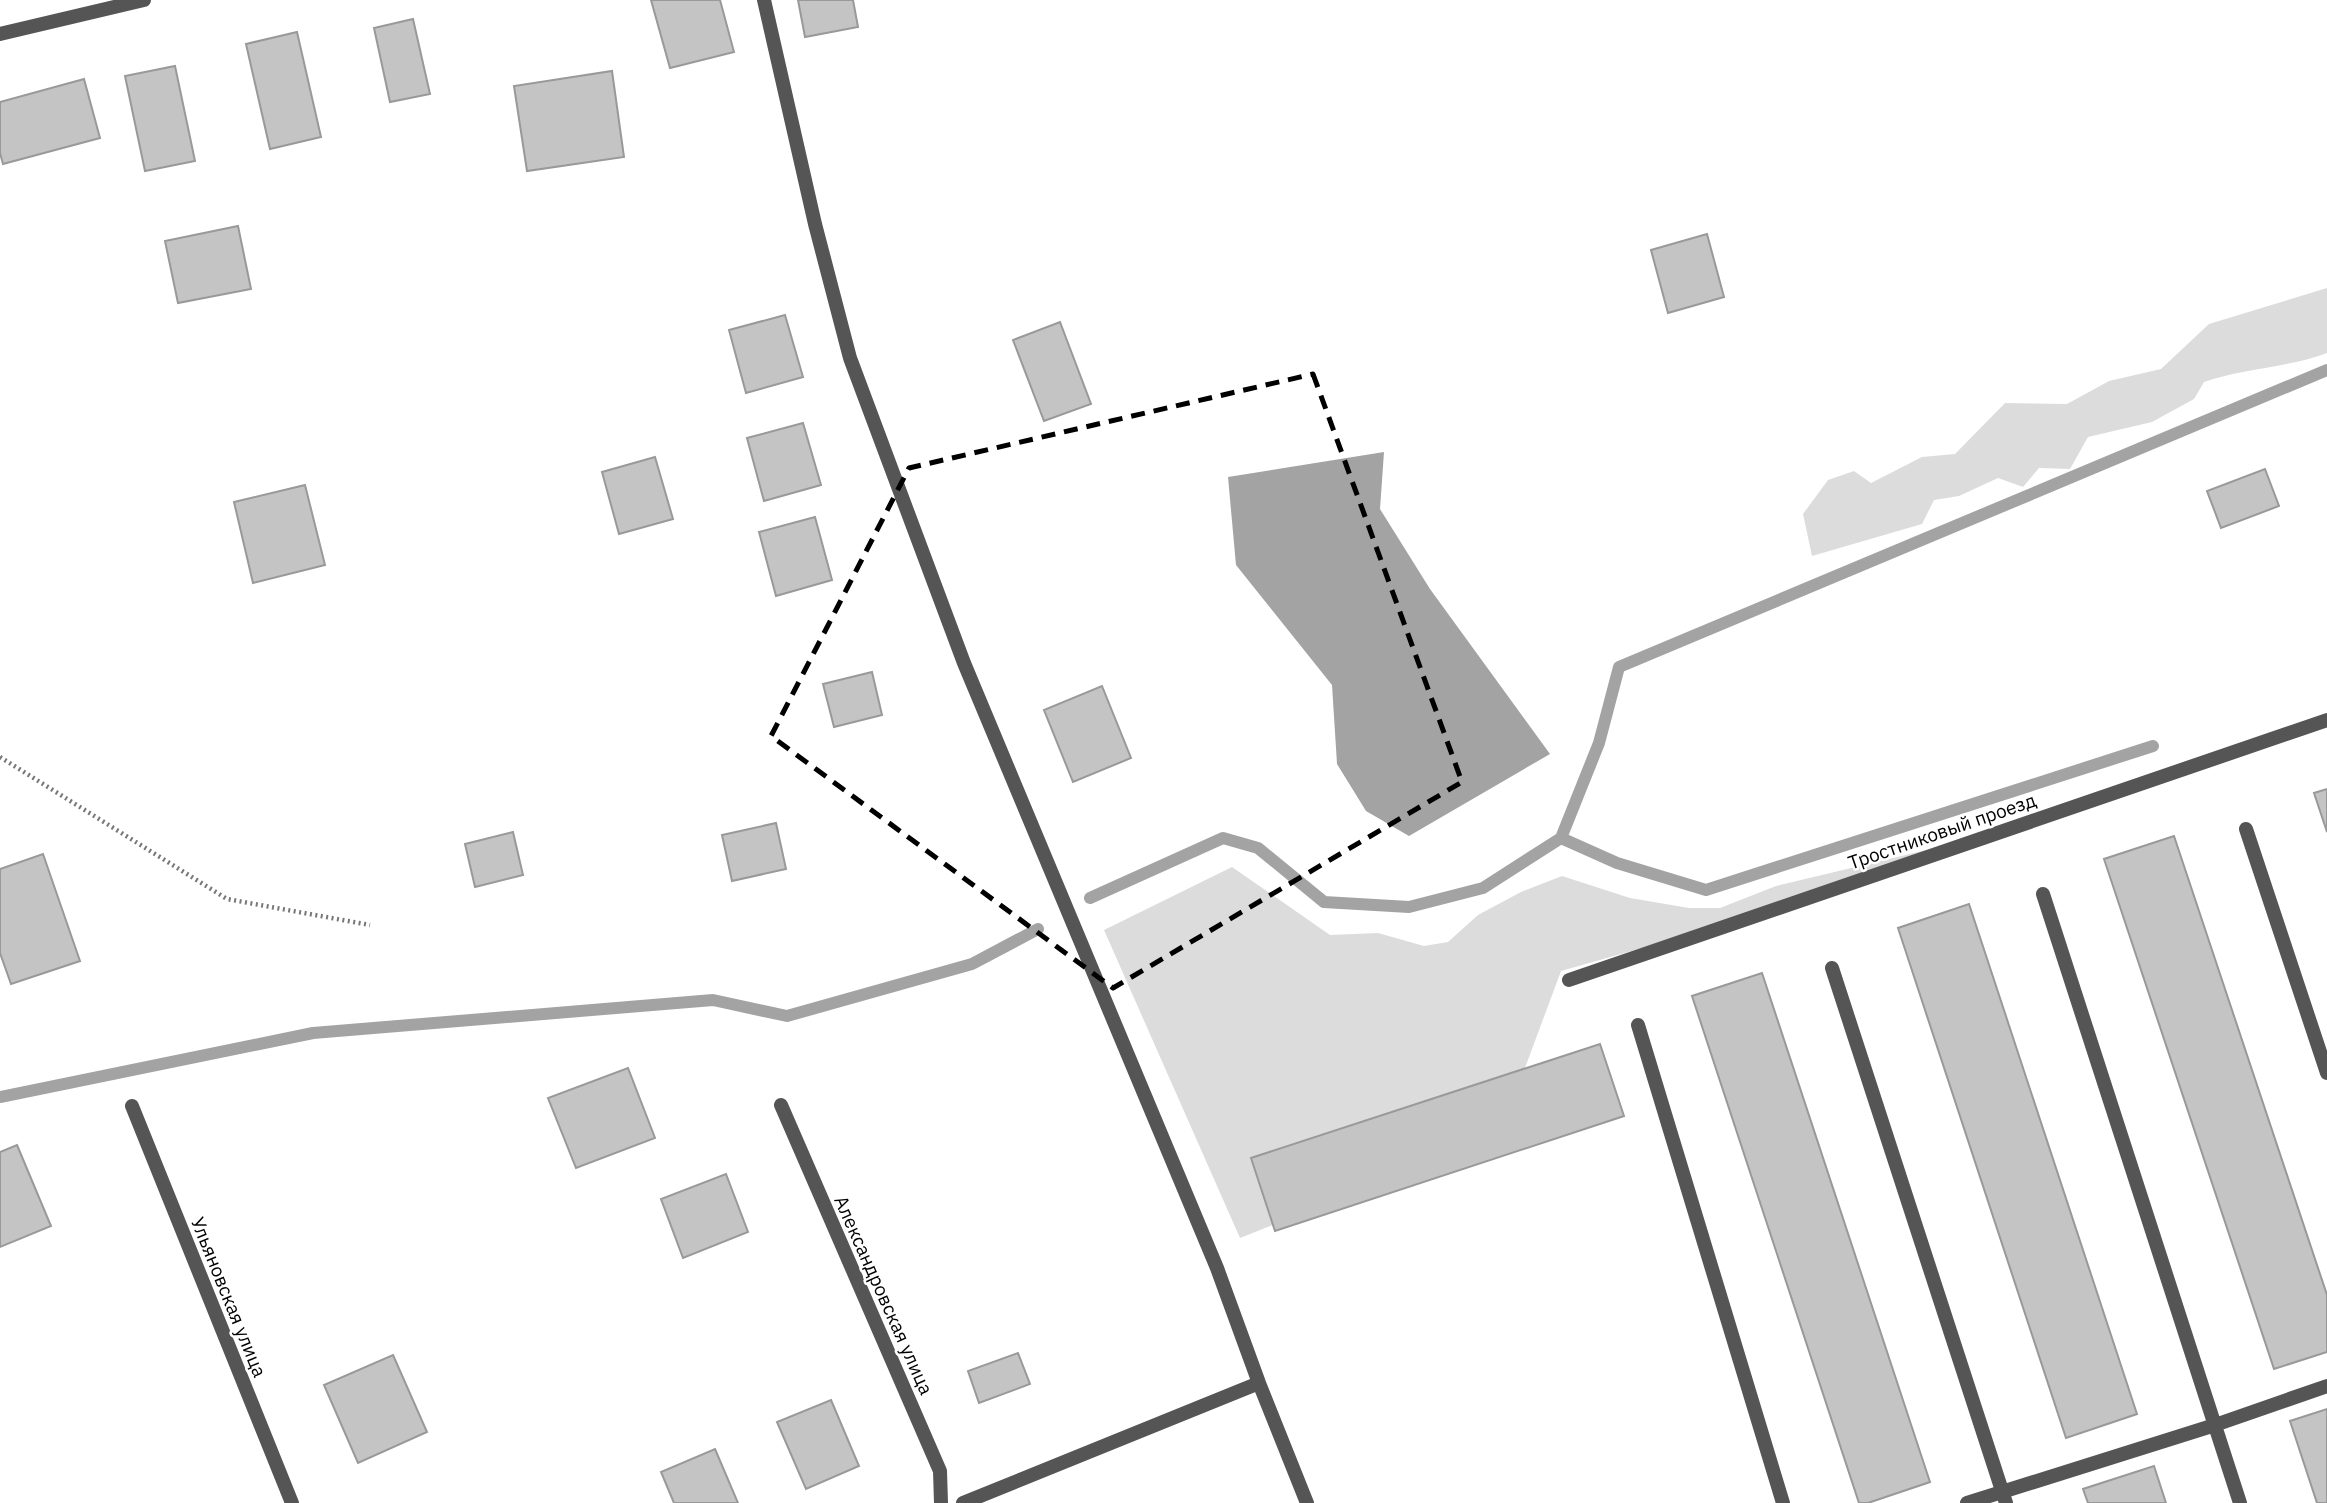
<svg xmlns="http://www.w3.org/2000/svg" width="2327" height="1503" font-family="'IBM Plex Sans',sans-serif">
	<style>
		.green { fill: #dcdcdc }
		.water { fill: #a3a3a3 }
		.lines { fill: none; stroke-linecap: round; stroke-linejoin: round }
		.stream { stroke: #a3a3a3; stroke-width: 12 }
		.building { fill: #c4c4c4; stroke: #999; stroke-width: 2 }
		.path { stroke: #777; stroke-width: 4.5; stroke-dasharray: 2 3.5; stroke-linecap: butt }
		.lane { stroke: #555; stroke-width: 14 }
		.street { stroke: #555; stroke-width: 14 }
		.marked { fill: none; stroke: #000; stroke-width: 5; stroke-dasharray: 14 9; stroke-linejoin: round }
		.labels { text-anchor: middle; dominant-baseline: central; stroke-width: 5; stroke-linejoin: round; paint-order: stroke }
		.street-label { font-size: 19px; fill: #000; stroke: #fff }
	</style>
	<rect width="100%" height="100%" fill="#fff"/>
	<!-- green -->
	<path class="green" d="M2327,288V353C2287,368 2244,368 2204,382L2194,399L2152,422L2088,437L2070,469L2039,468L2023,487L1998,478L1959,496L1934,500L1922,524L1812,556L1803,514L1828,480L1854,471L1871,483L1922,457L1955,454L2005,403L2067,404L2109,381L2161,369L2209,324Z
		M1960,842L1987,844L1674,939L1561,971L1500,1135L1240,1238L1104,930L1232,867L1330,935L1378,933L1424,946L1448,942L1478,915L1521,892L1562,876L1630,898L1689,908H1720L1776,886Z"/>
	<!-- water -->
	<path class="water" d="M1384,452L1380,509L1430,589L1550,754L1409,836L1366,811L1337,764L1332,685L1236,565L1228,477Z"/>
	<g class="lines">
		<!-- stream -->
		<path class="stream" d="M1561,838L1617,863L1706,890L2153,746
			M1090,898L1223,838L1258,848L1324,902L1409,907L1483,888L1561,838L1599,743L1619,667L2327,370
			M0,1097L313,1033L713,1000L787,1016L972,964L1038,929"/>
	</g>
	<!-- building -->
	<path class="building" d="M651,0H720L734,52L670,68Z
		M798,0H853L858,27L805,37Z
		M413,19L430,94L390,102L374,28Z
		M297,32L321,137L270,149L246,44Z
		M175,66L195,161L145,171L125,76Z
		M612,71L624,157L527,171L514,86Z
		M84,79L100,138L3,164L0,153V102Z
		M238,226L251,289L178,303L165,241Z
		M1707,234L1724,297L1668,313L1651,250Z
		M785,315L803,377L746,393L729,330Z
		M1060,322L1091,404L1044,421L1013,340Z
		M803,423L821,485L764,501L747,438Z
		M655,457L673,519L619,534L602,472Z
		M2265,469L2279,506L2221,528L2207,491Z
		M305,485L325,565L253,583L234,502Z
		M815,517L832,580L776,596L759,532Z
		M872,672L882,715L834,727L823,684Z
		M1102,686L1131,758L1073,782L1044,710Z
		M2327,789V832L2314,793Z
		M776,823L786,869L732,881L722,835Z
		M513,832L523,875L475,887L465,844Z
		M2174,836L2327,1295V1352L2274,1369L2104,859Z
		M43,854L80,961L11,984L0,953V869Z
		M1969,904L2137,1414L2066,1438L1898,928Z
		M1762,973L1930,1482L1868,1503H1859L1692,996Z
		M1600,1044L1624,1116L1275,1231L1251,1158Z
		M628,1068L655,1138L576,1168L548,1098Z
		M17,1145L51,1226L0,1247V1152Z
		M726,1174L748,1232L683,1258L661,1199Z
		M1018,1353L1030,1384L979,1403L968,1371Z
		M393,1355L427,1432L358,1463L324,1385Z
		M831,1400L859,1466L806,1489L777,1422Z
		M2327,1409V1503H2317L2290,1421Z
		M715,1449L738,1503H674L661,1472Z
		M2154,1466L2166,1503H2088L2083,1489Z"/>
	<g class="lines">
		<!-- path -->
		<path class="path" d="M0,757L227,899L370,925"/>
		<!-- lane -->
		<path class="lane" d="M2246,829L2327,1073
			M2043,894L2240,1503
			M1832,968L2006,1503
			M1638,1025L1783,1503
			M1967,1503L2215,1425L2327,1386"/>
		<!-- street -->
		<path class="street" d="M764,0L815,224L850,358L964,663L1217,1268L1259,1383L1307,1503
			M0,34L144,0
			M1569,980L2327,720
			M781,1105L940,1471L941,1503
			M132,1106L292,1503
			M963,1503L1259,1383"/>
	</g>
	<!-- marked area -->
	<path class="marked" d="M1313,374L1462,782L1113,988L771,736L909,468Z"/>
	<g class="labels">
		<!-- street labels -->
		<g class="street-label">
			<text transform="translate(1942 831) rotate(-19)">Тростниковый проезд</text>
			<text transform="translate(884 1295) rotate(66)">Александровская улица</text>
			<text transform="translate(229 1297) rotate(68)">Ульяновская улица</text>
		</g>
	</g>
</svg>
